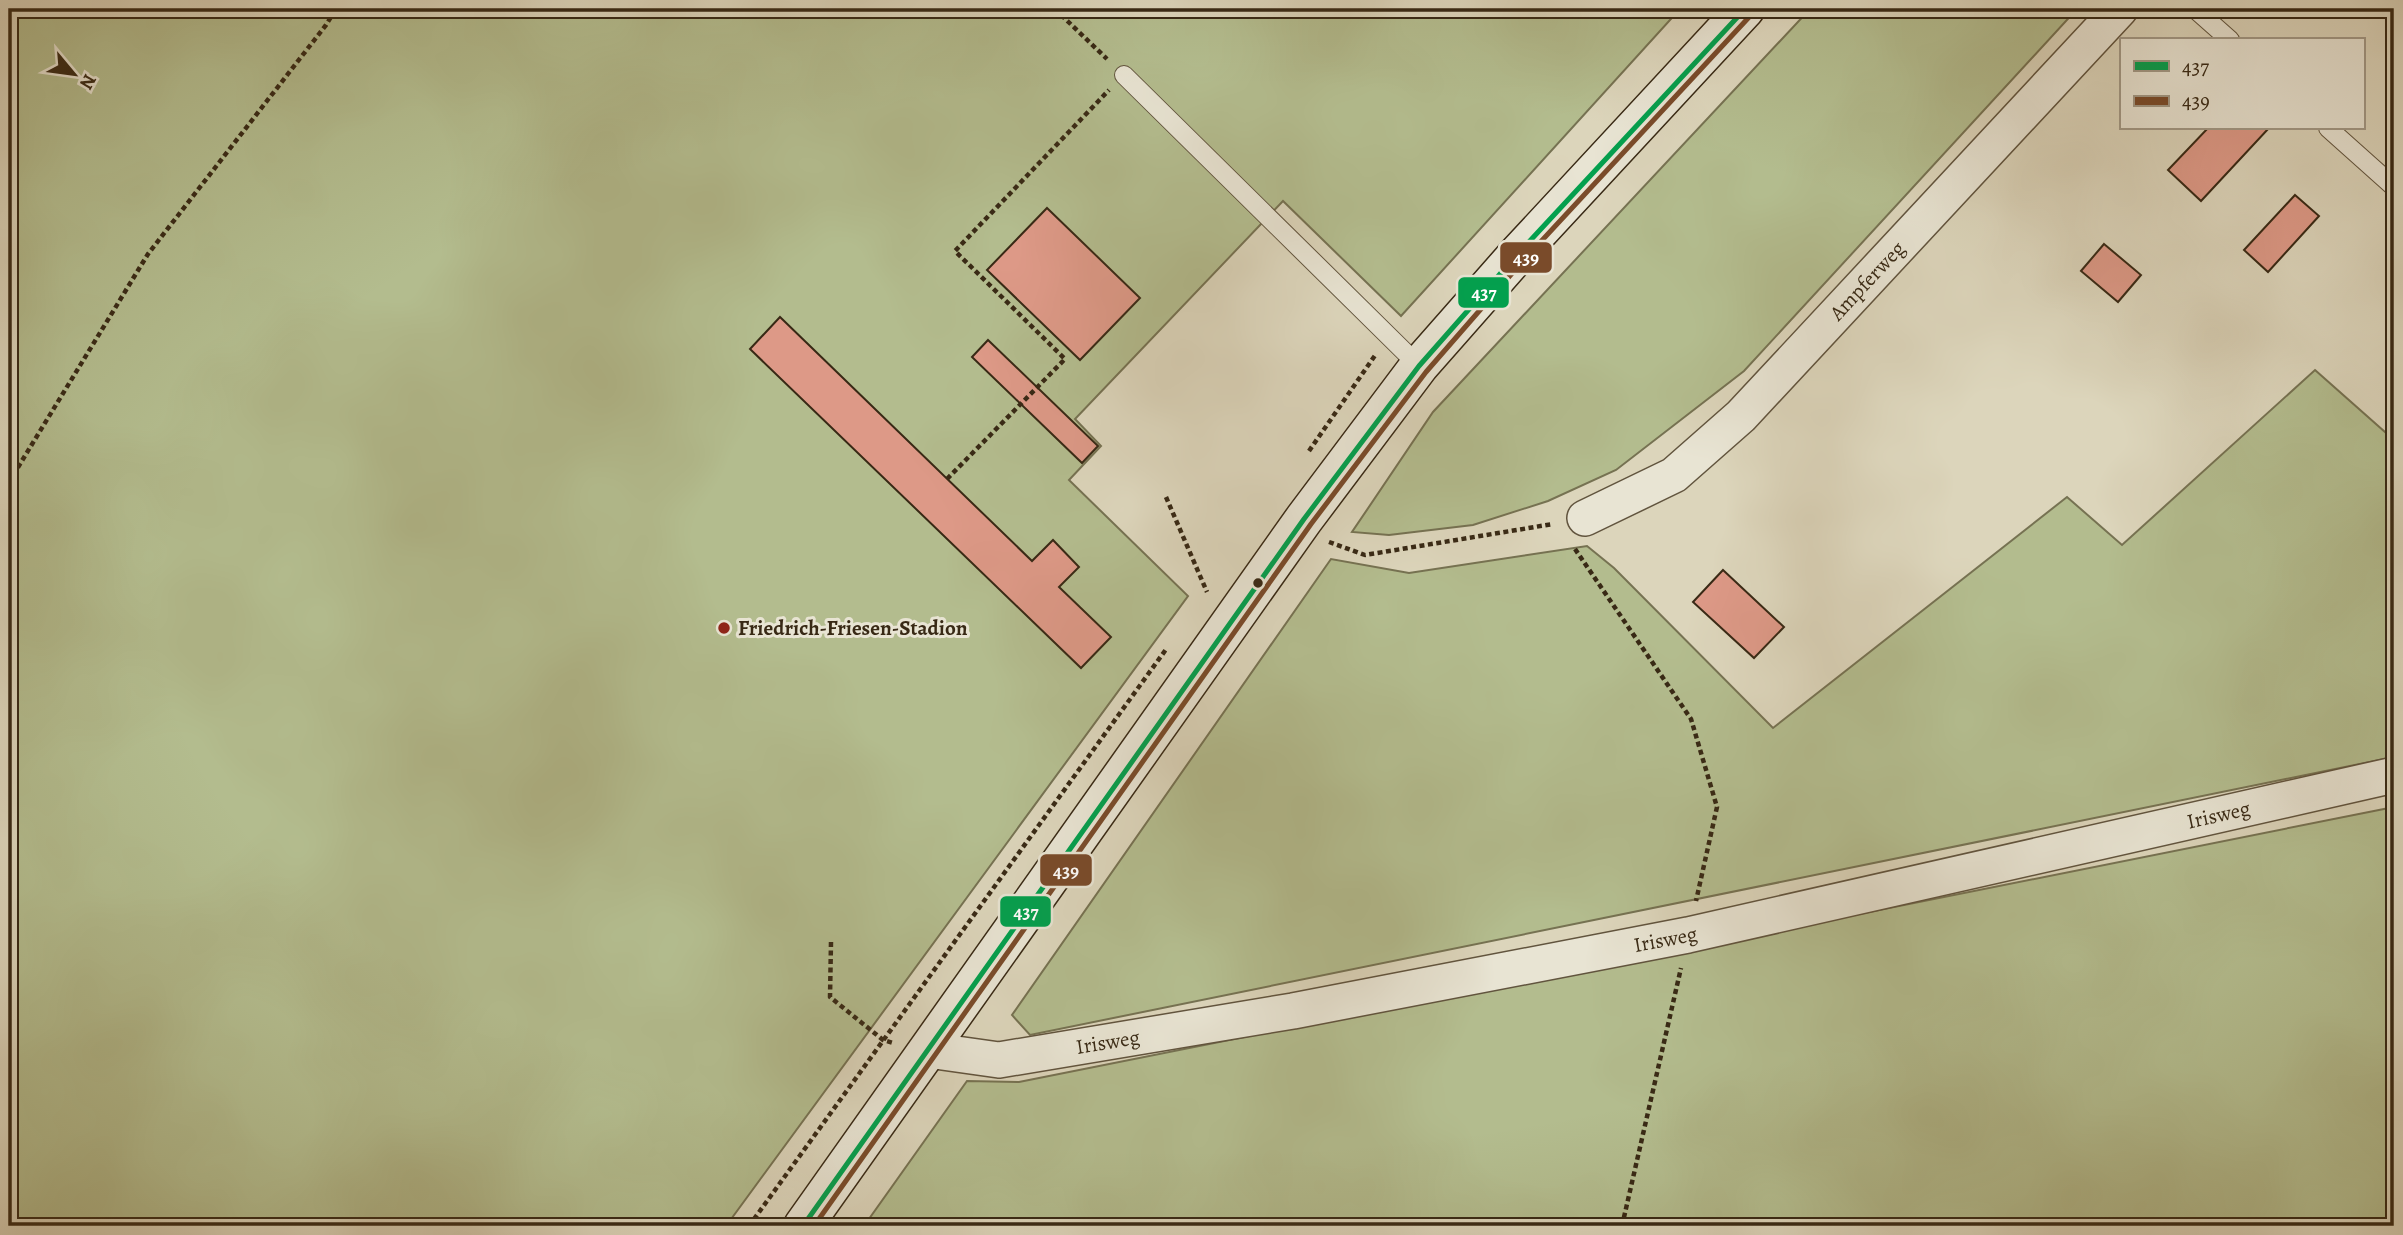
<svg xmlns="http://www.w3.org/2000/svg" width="2403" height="1235" font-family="Alegreya,serif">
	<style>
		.green { fill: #b3bc8e; stroke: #767252; stroke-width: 2 }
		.building { fill: #dd9987; stroke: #382915; stroke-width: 2 }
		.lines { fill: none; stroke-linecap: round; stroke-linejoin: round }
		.lane-casing { stroke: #61543e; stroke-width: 20 }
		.street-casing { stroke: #61543e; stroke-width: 38 }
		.secondary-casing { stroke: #382915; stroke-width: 41 }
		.path { stroke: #382915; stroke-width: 4.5; stroke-dasharray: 5 3.5; stroke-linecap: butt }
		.lane { stroke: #e8e4d3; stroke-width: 18 }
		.street { stroke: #e8e4d3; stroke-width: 35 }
		.secondary { stroke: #e8e4d3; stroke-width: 38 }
		.bus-1-casing { stroke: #e8e4d3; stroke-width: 10 }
		.bus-2-casing { stroke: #e8e4d3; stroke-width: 10 }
		.bus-1 { stroke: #03a04e; stroke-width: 5 }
		.bus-2 { stroke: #7a4b2a; stroke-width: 5 }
		.bus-dot { fill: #382915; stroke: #e8e4d3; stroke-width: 2.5 }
		.poi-dot { fill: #8f2418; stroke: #e8e4d3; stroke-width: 2.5 }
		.labels { text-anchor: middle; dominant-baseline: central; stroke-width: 6; stroke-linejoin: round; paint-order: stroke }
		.street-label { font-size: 21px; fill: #382915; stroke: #e8e4d3 }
		.poi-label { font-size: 21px; font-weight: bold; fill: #382915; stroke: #e8e4d3; text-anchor: start }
		.line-badge { stroke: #e8e4d3; stroke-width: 2.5 }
		.badge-label { font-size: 19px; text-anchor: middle; font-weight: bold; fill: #fff }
	</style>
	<rect width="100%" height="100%" fill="#dcd5bb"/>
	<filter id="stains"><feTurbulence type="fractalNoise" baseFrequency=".00286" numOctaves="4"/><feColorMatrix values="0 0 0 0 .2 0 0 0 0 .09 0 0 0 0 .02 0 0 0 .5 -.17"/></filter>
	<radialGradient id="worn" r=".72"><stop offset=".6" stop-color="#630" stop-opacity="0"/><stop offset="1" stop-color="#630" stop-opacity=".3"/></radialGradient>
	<!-- green -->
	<path class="green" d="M9,9H1680L1401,316L1283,201L1075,419L1101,446L1069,480L1188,596L726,1226H9Z
		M1810,9H2077L1744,371L1616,470L1548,501L1473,525L1389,535L1352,532L1433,412Z
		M2315,370L2394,440V757L1030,1035L1012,1015L1331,559L1409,573L1587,546L1614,568L1773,728L2067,497L2122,545Z
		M2394,807V1226H864L967,1081L1019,1082Z"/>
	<!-- building -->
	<path class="building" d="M2208,128H2269L2201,201L2168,170Z
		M2295,195L2319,216L2268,272L2244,250Z
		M1047,208L1140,298L1080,360L987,270Z
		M2104,244L2141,275L2118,302L2081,271Z
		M780,317L1032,561L1053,540L1079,567L1059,587L1111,637L1081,668L750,349Z
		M988,340L1098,446L1082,463L972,357Z
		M1723,570L1784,627L1754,658L1693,602Z"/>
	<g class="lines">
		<defs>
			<path id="lane" d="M2195,9L2230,40
				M1124,75L1419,366
				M2328,128L2394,187"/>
			<g id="street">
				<path id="s1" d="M1585,518L1674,475L1741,416L2120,9"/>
				<path id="s2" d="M928,1050L999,1060L1293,1011L1688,935L2394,775"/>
			</g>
			<path id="secondary" d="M803,1226L1304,519L1419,366L1515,257L1745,9"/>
		</defs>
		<!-- lane casing -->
		<use href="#lane" class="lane-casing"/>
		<!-- street casing -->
		<use href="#street" class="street-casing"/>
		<!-- secondary casing -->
		<use href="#secondary" class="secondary-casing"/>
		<!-- path -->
		<path class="path" d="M1055,9L1107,59
			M1309,451L1376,354
			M947,479L1065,359L955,251L1109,90
			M9,482L148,254L326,25L336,9
			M1166,497L1207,592
			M1329,542L1365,555L1553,524
			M1575,549L1691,719L1717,807L1696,901
			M831,942L830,997L883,1040L893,1043
			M749,1226L1167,648
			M1622,1226L1681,968"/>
		<!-- lane -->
		<use href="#lane" class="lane"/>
		<!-- street -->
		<use href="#street" class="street"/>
		<!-- secondary -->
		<use href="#secondary" class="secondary"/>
		<defs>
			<path id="bus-1" d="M803,1226L1304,519L1419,366L1515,257L1745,9"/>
			<path id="bus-2" d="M814,1226L1311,524L1426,372L1521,263L1751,15"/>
		</defs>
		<!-- bus-1 casing -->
		<use href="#bus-1" class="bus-1-casing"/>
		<!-- bus-2 casing -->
		<use href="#bus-2" class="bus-2-casing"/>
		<!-- bus-1 -->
		<use href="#bus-1" class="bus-1"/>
		<!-- bus-2 -->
		<use href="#bus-2" class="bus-2"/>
	</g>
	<!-- markers -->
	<circle class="bus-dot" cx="1258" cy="583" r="6"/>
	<circle class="poi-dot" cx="724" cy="628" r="7"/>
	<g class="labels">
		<!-- street labels -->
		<g class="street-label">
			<text stroke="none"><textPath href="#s1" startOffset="373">Ampferweg</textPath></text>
			<text stroke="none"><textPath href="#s2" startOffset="1316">Irisweg</textPath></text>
			<text stroke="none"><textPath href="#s2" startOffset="749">Irisweg</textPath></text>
			<text stroke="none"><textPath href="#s2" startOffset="182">Irisweg</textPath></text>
		</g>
		<!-- poi labels -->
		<g class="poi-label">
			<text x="738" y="628">Friedrich-Friesen-Stadion</text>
		</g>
	</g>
	<g class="line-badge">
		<rect x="1499" y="241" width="54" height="33" rx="7" fill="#7a4b2a"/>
		<rect x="1457" y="276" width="53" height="33" rx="7" fill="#03a04e"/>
		<rect x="1039" y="853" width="54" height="34" rx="7" fill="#7a4b2a"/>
		<rect x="999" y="895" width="53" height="33" rx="7" fill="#03a04e"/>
	</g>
	<g class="badge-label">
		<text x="1526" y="264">439</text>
		<text x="1484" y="299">437</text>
		<text x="1066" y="877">439</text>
		<text x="1026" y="918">437</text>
	</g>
	<!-- margin -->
	<rect width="2403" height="1235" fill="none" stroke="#dcd5bb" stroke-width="35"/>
	<rect x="10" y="10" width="2382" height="1214" fill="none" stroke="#382915" stroke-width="3.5"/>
	<rect x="18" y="18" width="2368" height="1200" fill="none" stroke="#382915" stroke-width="2"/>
	<!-- legend -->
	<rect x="2120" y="38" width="245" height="91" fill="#e8e4d3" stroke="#a29987" stroke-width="2"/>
	<rect x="2134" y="61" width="35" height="10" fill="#03a04e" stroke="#a29987" stroke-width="2"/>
	<text x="2182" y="74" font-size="21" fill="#382915">437</text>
	<rect x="2134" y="96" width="35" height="10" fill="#7a4b2a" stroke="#a29987" stroke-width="2"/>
	<text x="2182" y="108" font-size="21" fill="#382915">439</text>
	<!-- north arrow -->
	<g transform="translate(74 74) rotate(119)" stroke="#e8e4d3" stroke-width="5" paint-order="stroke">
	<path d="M0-5L12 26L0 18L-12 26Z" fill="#382915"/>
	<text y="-10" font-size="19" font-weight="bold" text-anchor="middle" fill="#382915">N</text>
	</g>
	<rect width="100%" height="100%" filter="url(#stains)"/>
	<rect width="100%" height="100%" fill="url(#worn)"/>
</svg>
